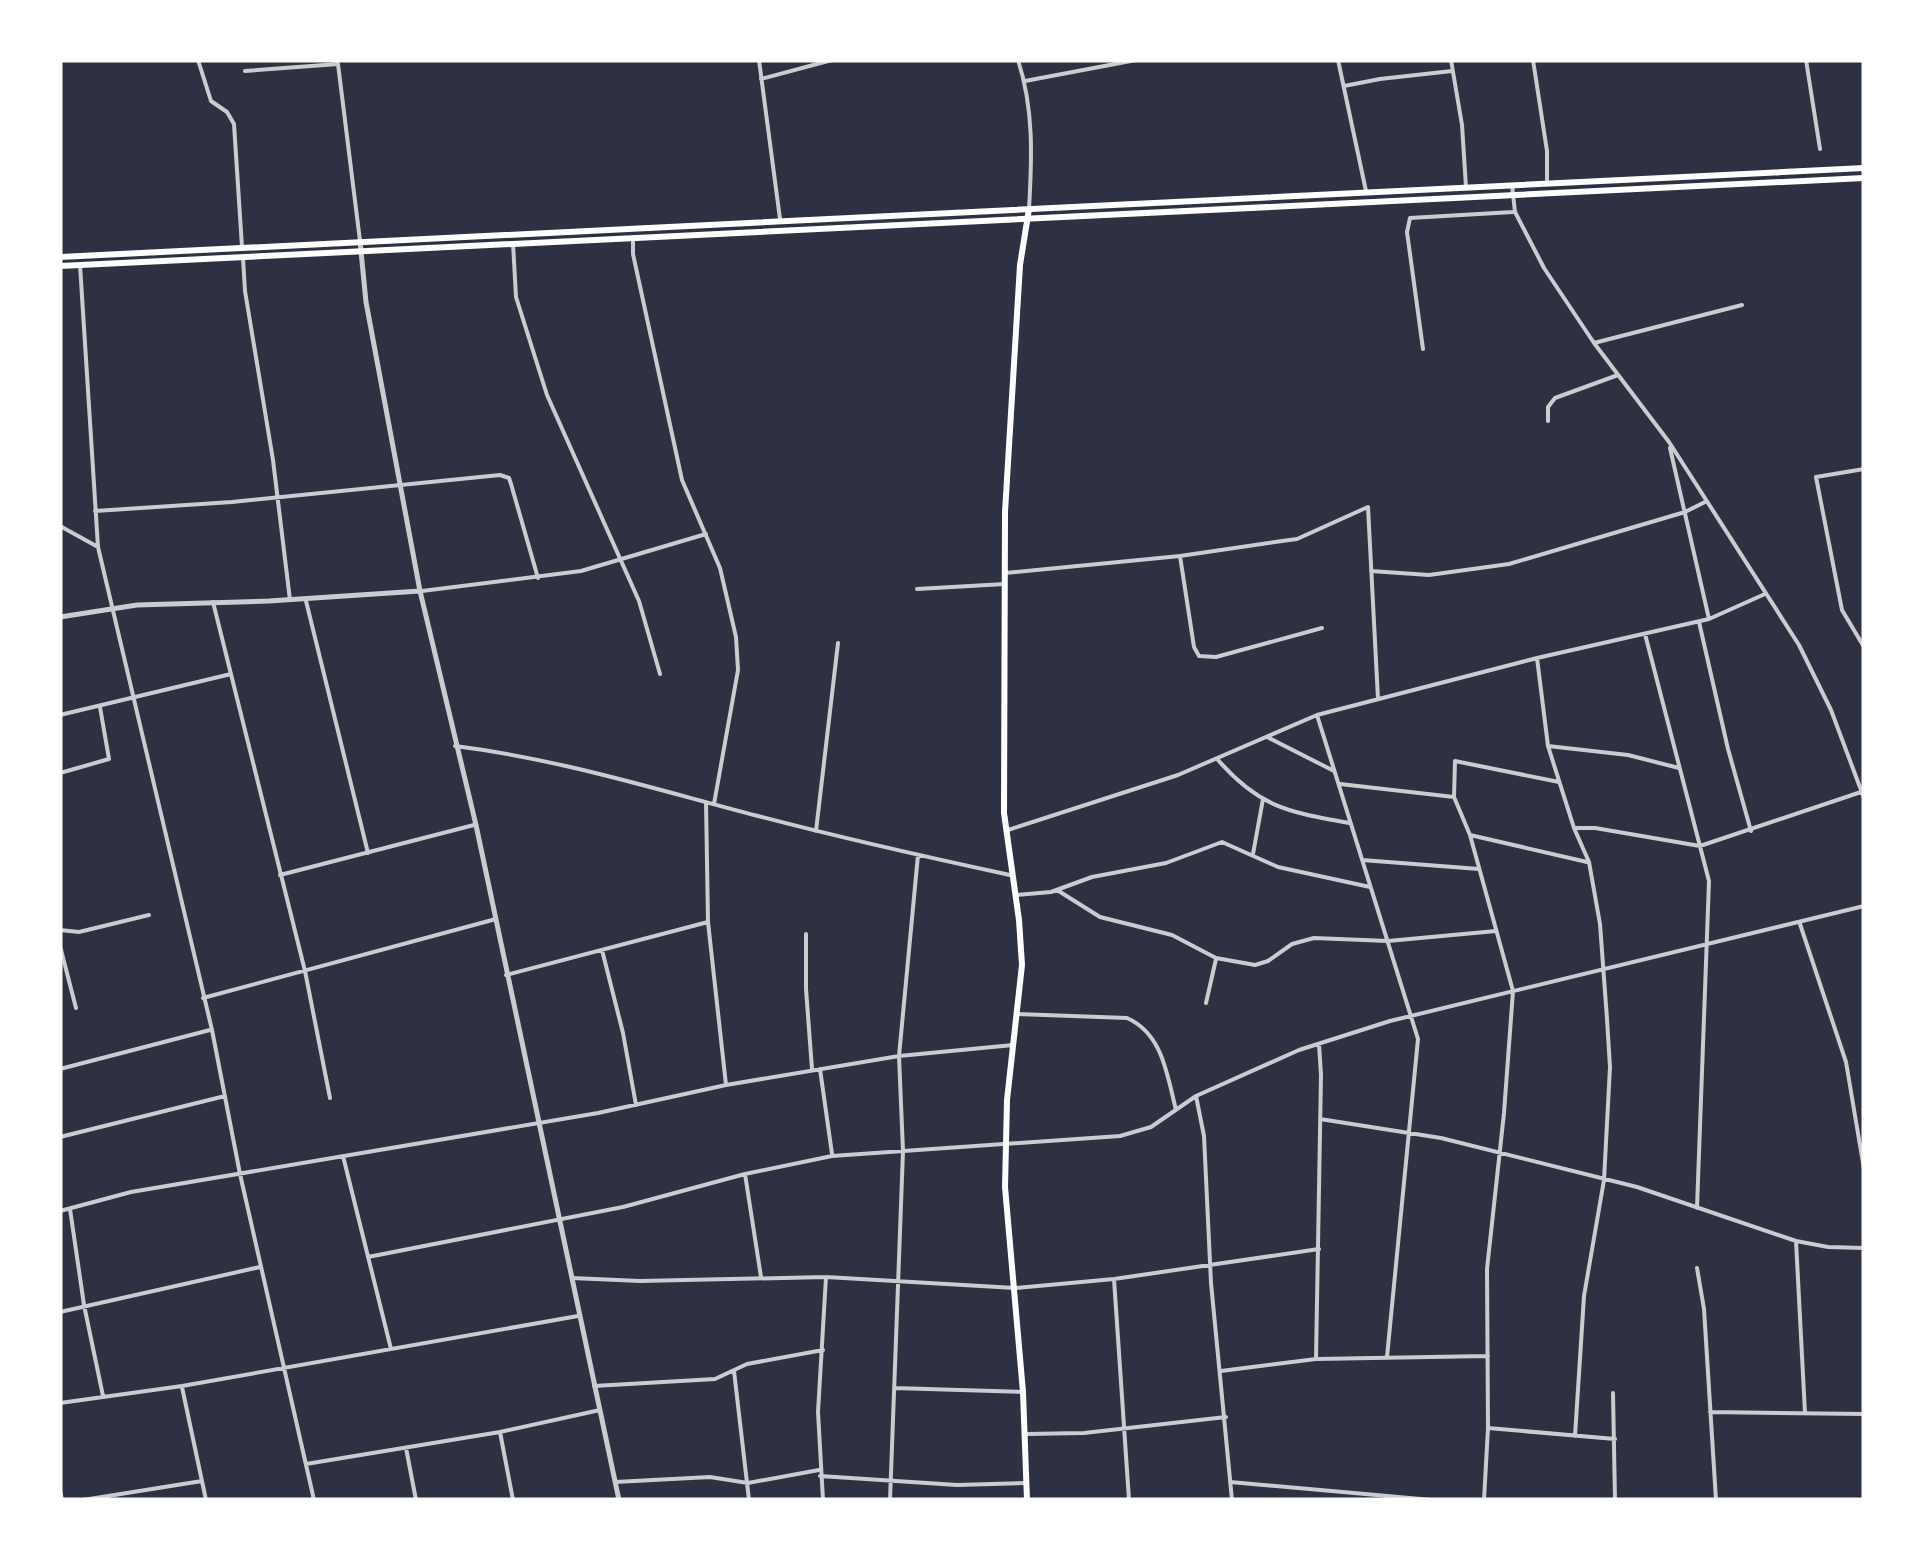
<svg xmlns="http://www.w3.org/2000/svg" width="1924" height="1560" font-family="Barlow,sans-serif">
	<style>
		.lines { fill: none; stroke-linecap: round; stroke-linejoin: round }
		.minor { stroke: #caccd0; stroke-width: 4 }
		.tertiary { stroke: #caccd0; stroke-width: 5 }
		.secondary { stroke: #fff; stroke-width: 6 }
		.trunk { stroke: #fff; stroke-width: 6 }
	</style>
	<rect width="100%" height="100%" fill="#2d3142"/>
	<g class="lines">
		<!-- minor -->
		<path class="minor" d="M198,60L211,101L227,112L234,124L242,247
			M759,60L780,219
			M1018,60C1034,109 1032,158 1029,209
			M1338,60L1366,191
			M1451,60L1462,125L1466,187
			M1533,60L1547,151V183
			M1806,60L1820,149
			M338,64L360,241
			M245,71L338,64L337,60
			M761,79L832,60
			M1025,81L1136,60
			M1344,86L1380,79L1452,71
			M1512,185L1515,212L1544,268L1594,343L1669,442L1799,645L1831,710L1864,798
			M633,238V254L682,480L720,568L736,637L738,670L714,804
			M513,243L516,297L547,395L639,601L660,674
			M243,258L245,291L273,460L290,600
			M80,265L98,547L212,1030L240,1174L314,1500
			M1594,343L1742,305
			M1423,349L1407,232L1410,218L1513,212
			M1548,421V407L1555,398L1618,375
			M1670,448L1709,619
			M1864,469L1816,477L1842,610L1864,647
			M95,511L232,502L500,475L509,478L511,484L538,578
			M60,526L98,547
			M1180,556L1194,647L1199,656L1216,657L1322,628
			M1371,571L1429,575L1509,564L1685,512L1705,502
			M1005,573L1180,556L1282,541L1297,539L1368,507L1378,699
			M917,589L1005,584
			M422,591L581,571L706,534
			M306,601L368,853
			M213,602L305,971L330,1098
			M1699,622L1728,749L1751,831
			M1645,634L1709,881L1697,1208
			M1537,658L1548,746L1574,828L1589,862L1600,924L1607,1019L1610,1067L1604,1180L1584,1296L1575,1436
			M60,715L231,674
			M1317,715L1418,1039L1387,1357
			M1267,737L1334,771
			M455,746C559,759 658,790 758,816C842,838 926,857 1010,875
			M1548,746L1628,755L1679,768
			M1218,760C1260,808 1289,812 1349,823
			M60,773L109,759L100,707
			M1340,784L1454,797
			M706,802L708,922L726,1085
			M1574,828H1595L1700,846L1864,791
			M1008,830L1178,775L1317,715L1537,658L1709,619L1765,594
			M816,831L838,643
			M1470,835L1587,862
			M1253,854L1263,799
			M1362,860L1479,869
			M280,875L474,825
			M1057,890L1100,917L1172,935L1216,958L1255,965L1268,961L1292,944L1314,938L1388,941L1496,931
			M1016,895L1051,892L1092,877L1166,863L1222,842L1278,867L1370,887
			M1800,924L1846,1062L1864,1169
			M60,930L79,932L149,915
			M806,934V989L812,1069
			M60,946L76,1008
			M602,950L623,1033L636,1105
			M506,975L708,922
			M203,998L496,919
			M1206,1003L1216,959
			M1017,1014L1127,1018C1163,1034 1167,1075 1176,1110
			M60,1069L210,1030
			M820,1069L832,1154
			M1196,1096L1204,1136L1211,1283L1232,1500
			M1320,1119L1441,1138L1637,1187L1796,1241L1828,1247L1864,1248
			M60,1137L225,1096
			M343,1156L391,1349
			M745,1174L761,1277
			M70,1209L84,1305L103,1396
			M60,1211L131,1192L598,1113L726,1085L899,1056L1013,1045
			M1796,1241L1805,1413
			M368,1257L623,1207L745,1174L832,1156L1120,1136L1151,1127L1196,1096L1299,1050L1390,1021L1864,906
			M1697,1268L1704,1309L1716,1500
			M572,1278L640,1281L826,1277L1015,1288L1114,1279L1319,1249
			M1114,1279L1129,1500
			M60,1312L260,1267
			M1316,1359L1321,1075L1319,1044
			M734,1371L749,1500
			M1221,1371L1316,1359L1488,1356
			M594,1386L715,1379L747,1364L823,1350
			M182,1387L206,1500
			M894,1388L1023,1392
			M1613,1393L1615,1500
			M60,1403L182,1386L578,1316
			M1710,1412L1864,1414
			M1488,1428L1615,1439
			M500,1432L600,1410
			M1026,1434L1084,1433L1226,1417
			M406,1448L416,1500
			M306,1464L500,1432L513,1500
			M820,1476L957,1485L1025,1483
			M615,1482L710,1477L748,1483L819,1470
			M1230,1482L1432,1500
			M60,1490L62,1500
			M83,1500L202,1481
			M823,1500L818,1412L826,1277
			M890,1500L903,1151L899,1056L918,855
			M1484,1500L1488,1428L1487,1269L1504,1113L1513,991L1470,835L1454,797L1455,761L1559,782"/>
		<!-- tertiary -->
		<path class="tertiary" d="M360,241L366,302L420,591L476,825L619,1500
			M60,617L137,605L269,601L420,591"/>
		<!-- secondary -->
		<path class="secondary" d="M1027,1500L1023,1392L1005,1187L1007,1100L1022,965L1019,920L1004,813L1005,512L1020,265L1029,209"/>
		<!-- trunk -->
		<path class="trunk" d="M60,257L1864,168
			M60,266L1864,178"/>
	</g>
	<!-- border -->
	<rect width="1924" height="1560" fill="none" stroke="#ffffff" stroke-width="125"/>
</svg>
